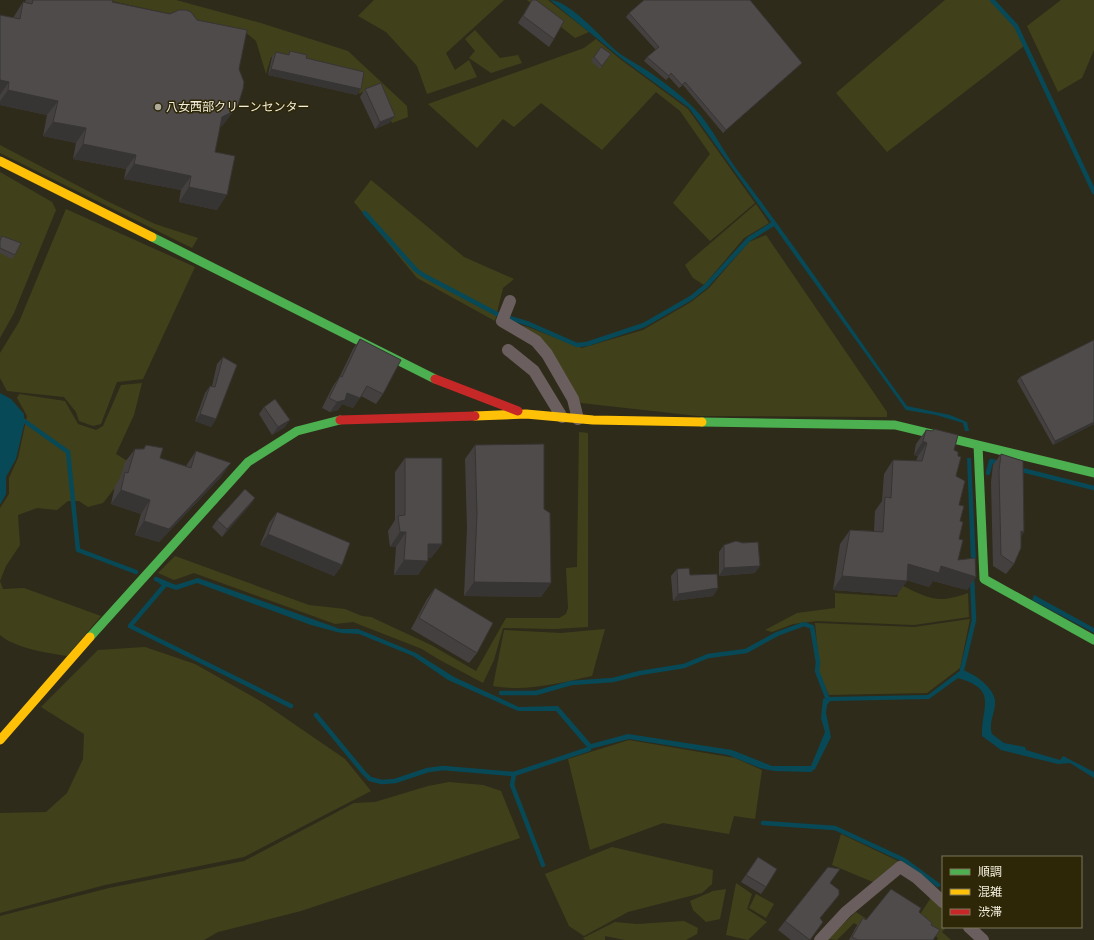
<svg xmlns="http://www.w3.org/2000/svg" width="1094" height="940" font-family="Roboto,'Noto Sans JP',sans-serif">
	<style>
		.green { fill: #40411a }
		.water { fill: #074957 }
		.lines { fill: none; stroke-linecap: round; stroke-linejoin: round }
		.stream { stroke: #074957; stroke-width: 4.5 }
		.street { stroke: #6b5e5e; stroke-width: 12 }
		.fast { stroke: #4caf50; stroke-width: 9 }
		.slow { stroke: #ffc107; stroke-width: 9 }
		.jam { stroke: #c62828; stroke-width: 9 }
		.wall { fill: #444040 }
		.shaded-wall { fill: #373434 }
		.building { fill: #4f4b4a; stroke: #373434 }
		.poi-dot { fill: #aeaa99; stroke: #2d2607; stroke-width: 1.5 }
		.labels { text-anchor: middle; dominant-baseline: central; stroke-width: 3; stroke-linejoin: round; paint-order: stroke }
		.poi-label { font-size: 12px; fill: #f3efde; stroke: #2d2607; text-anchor: start }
	</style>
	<rect width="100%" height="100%" fill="#2f2b1a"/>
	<!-- green -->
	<path class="green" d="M107,0H176L261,23L348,51L407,106L408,117L392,123L375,85L359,94L361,76L271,57L266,74L256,41L243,30Z
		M374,0H504L446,53L455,70L469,60L477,77L427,94L417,66L386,32L358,16Z
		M527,0H548L589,32L575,38Z
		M945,0H990L1015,27L1024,46L887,152L836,93Z
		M1061,0H1094V50L1082,78L1058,92L1027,26Z
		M475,30L500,58L518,55L522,63L491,73L469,58L475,51L465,39Z
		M596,39L620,59L688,109L755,203L710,241L673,203L710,154L680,111L656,92L602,150L541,103L514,127L503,119L477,148L428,104L584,48Z
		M0,145L107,201L155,224L198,238L192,248L0,153Z
		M0,172L52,202L56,210L14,313L0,338Z
		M371,180L464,257L514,279L503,288L495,321L417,278L354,202Z
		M756,204L769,223L744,238L704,285L693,278L685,265Z
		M66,209L195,267L143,379L117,382L101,424L93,426L79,421L76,412L64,397L7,391L0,378V353L19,322Z
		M766,235L887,412V417L698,416L581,403L541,342L514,323L528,327L582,348L643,330L691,302L709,288L749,242Z
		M142,383L134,415L116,454L134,465L123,486L114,489L103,503L88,507L79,501H68L57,510L37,508L18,515L20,545L6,566L0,581V508L9,494V478L18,458L27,416L17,398L19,394L65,401L78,424L96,430L103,426L121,385Z
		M579,432L588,433V627L555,629L503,628L494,660L483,683L438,659L422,649L353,622L335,624L194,573L174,580L158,573L175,556L309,605L345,609L362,616L371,617L431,645L476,671L506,618H559L566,614L568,608L566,568L577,567Z
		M0,581L3,589L24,588L101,616L67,656C48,653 14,648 0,635Z
		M901,585C930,599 937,604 968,593L969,617L914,625L817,621L793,624L772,632L765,630L797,613L835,608V593L897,597Z
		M970,619L960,668L927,693L829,695L818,672L819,663L815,623L914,627Z
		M605,629L592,676C559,683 527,692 493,686L504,630L561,633Z
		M145,647L195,664L262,702L345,759L371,791L244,857L105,885L0,913V813L46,812L67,793L83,759L84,734L41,707L98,650Z
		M629,740L735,758L762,770L755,819L734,816L729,834L663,823L590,850L568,759Z
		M449,782L483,785L501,791L520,838L301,911L218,932L204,940H0V916L109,888L244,861L354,803L375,802L428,786Z
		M841,834L898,861L873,882L832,865Z
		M612,847L713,870L712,884L702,893L628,912L584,936L569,926L545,874Z
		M736,883L752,894L747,909L767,922L748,940L726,935Z
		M726,889L720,919L706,922L693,910L690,901L713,891Z
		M756,894L774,904L766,918L749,908Z
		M932,896L943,908V927H946L942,932L951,940H937L938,938L917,919Z
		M856,912L897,939L876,937L854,923L837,940L827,939Z
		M684,921L698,928L697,934L686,940H625L605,936V940H585L583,938L615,922L637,924Z"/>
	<!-- water -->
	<path class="water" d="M550,0C568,0 599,35 613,48C624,58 636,63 648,71C665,83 681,95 695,109C711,125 724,153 738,171C797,248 850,328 907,406L950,415L967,422L969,431H965L963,423L936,415L906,410L689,108L622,59Z
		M0,393L11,399L24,414V425L16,459L6,477V494L0,505Z
		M967,458H971L976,561H971Z
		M198,578L340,629H358L416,653L454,677L519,707L558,706L591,744L628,734L732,750L772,766H811L825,732L821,718L823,699L827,697L928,695L961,670C973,672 993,687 995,700C996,712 988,722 992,734L1004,743L1025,747L1026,750L1060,760L1063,756L1094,772V778L1070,763L1058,764L1001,750L982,736C981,706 999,690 958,678L929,699L830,701L827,705L826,713L831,737L815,769L811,772L774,771L760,768L728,755L629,739L590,749L586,746L556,711H518L448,680L413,656L359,634L341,633L311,625L197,583L176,590L159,584L161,579L176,585Z
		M1034,595L1094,628V633L1032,600Z"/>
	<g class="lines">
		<!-- stream -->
		<path class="stream" d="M992,0L1016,26L1094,192
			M365,213L416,270L423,275L497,314L529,324L577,345L587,344L644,325L691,298L706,286L749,239L773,224
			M23,420L68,452L78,550L136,572
			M1018,469L1094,488
			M988,473L991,461L1000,463
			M156,579L165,583
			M164,586L130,626L291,706
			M962,670L974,620L972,577
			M501,693H536L571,683L613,680L640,673L684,666L708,656L746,651L777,634L804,624L812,627L818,662L817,671L827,697
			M316,715L364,773L370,779L382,782L395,781L428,770L443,768L514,774L589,749
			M514,774L512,785L543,865
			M763,823L835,828L904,860L938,885"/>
		<!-- street -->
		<path class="street" d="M510,301L502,321L536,341L547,354L573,399L578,419
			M508,350L534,371L562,417
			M969,927L983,940
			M820,940L846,912L900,867L917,878L943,902"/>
		<!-- fast -->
		<path class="fast" d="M152,237L435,379
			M702,422L895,425L1094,473
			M978,445L984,579L1094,640
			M90,637L248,462L297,431L340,420"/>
		<!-- slow -->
		<path class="slow" d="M0,161L152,237
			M475,416L526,414L593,420L702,422
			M0,740L90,637"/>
		<!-- jam -->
		<path class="jam" d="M435,379L518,411
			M340,420L475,416"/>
	</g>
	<!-- wall -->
	<path class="wall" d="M26,0H113L112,2L197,20L239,69L238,105L223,125L220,127L215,152L217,210L179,202L181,190L124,179L126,169L73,159L76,143L43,136L47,115L0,105V15L13,18L23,2H25Z
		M532,0L554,39L549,47L518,23Z
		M629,13L802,63L799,66L723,133L683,85L679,88L669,77L666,80L644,61L647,57L656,50L626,17Z
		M601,47L611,54L600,69L591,61Z
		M290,51L306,58L357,95L268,75L272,57L276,52L287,55Z
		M365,89L395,116L389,123L375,129L360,97Z
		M2,236L15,255L12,259L0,253V238Z
		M360,339L383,394L376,404L361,396L353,408L342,404L338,410L330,412L322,408L333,386L340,376L353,349Z
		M1094,340V424L1053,445L1017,381L1020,377Z
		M223,357L216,419L211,427L195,421L205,393L210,386H212L217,364Z
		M264,407L285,427L272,435L259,414Z
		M934,429L954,450L960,521L958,560L976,577L967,590L933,581L929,587L907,580L897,595L833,590L840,544L850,530L874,531L875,511L882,501L884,474L893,460L916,461L918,456L914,455L916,444L926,430L933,431Z
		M146,445L160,458L186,466L196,451L221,477L159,542L135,535L141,514L111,504L115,486L120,478L125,462L135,449H143Z
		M475,445L544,509L551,583L541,597L464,596L467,528L465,459Z
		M1001,454L1024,532L1021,536L1014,564L1006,574L993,566L991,482L993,465Z
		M405,458L442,544L431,558H428L418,575H394L396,547H390L388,531L395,520V472Z
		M255,498L250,505L222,537L212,527L217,520Z
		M277,512L342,565L334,576L260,545L269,523Z
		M724,545L755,573L719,576V552Z
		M677,569L690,575L718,588L713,596L673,601L671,576Z
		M435,588L477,653L469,663L411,629L427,599Z
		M753,864L766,887L761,894L741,882Z
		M830,883L832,904L820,918L816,931L810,940H791L778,930L785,921Z
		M919,912L931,925L933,940H849L856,927L863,918L866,920Z"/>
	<!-- shaded-wall -->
	<path class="shaded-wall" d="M802,63L799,66L723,133L726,130Z
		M271,69L361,89L357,95L268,75Z
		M0,80L9,82L0,95Z
		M8,90L58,101L47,115L0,105V101Z
		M238,105L223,125L212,131L222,117Z
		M395,116L389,123L375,129L380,122Z
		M53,122L86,128L76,143L43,136Z
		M83,144L136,155L126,169L73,159Z
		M134,164L191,176L181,190L124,179Z
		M189,187L227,195L217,210L179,202Z
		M347,393L360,398L353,408L342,404L338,410L330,412L337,402Z
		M200,414L216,419L211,427L195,421Z
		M290,420L285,427L272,435L278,427Z
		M1094,422V424L1053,445L1055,441Z
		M923,441L927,443L918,456L914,455Z
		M231,463L221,477L159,542L135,535L144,521Z
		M121,490L150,500L141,514L111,504Z
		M255,498L250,505L222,537L227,529Z
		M1021,531L1024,532L1017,543Z
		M400,532H406L396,547H390Z
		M268,534L342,565L334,576L260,545Z
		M428,544H442L431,558L417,559Z
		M404,560L428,561L418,575H394Z
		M908,564L941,566L976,577L967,590L933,581L929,587L898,578Z
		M760,566L755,573L719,576L724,568Z
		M842,576L907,581L897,595L833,590Z
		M474,582L551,583L541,597L464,596Z
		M718,588L713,596L673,601L678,594Z
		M839,895L832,904L813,927L820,918Z"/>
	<!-- building -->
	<path class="building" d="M33,0H113L112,2L170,14L179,10H186L191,12L197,20L247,30L239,69L244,82L243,89L238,105L234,111L222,117L215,152L235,156L227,195L189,187L191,176L134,164L136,155L83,144L86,128L53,122L58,101L8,90L9,82L0,80V15L20,19L23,2L32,4Z
		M532,0H536L564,21L554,39L523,16Z
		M644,0H750L802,63L726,130L685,82L682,85L671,73L669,76L647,57L659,47L629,13Z
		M601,47L611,54L602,66L594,57Z
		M290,51L307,55L306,58L364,72L361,89L271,69L276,52L289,55Z
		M381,83L395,116L380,122L365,89Z
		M2,236L21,243L15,255L0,248V241Z
		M360,339L401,360L383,394L367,386L360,398L347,393L345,400L337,402L329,398L340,376L342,377Z
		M1094,340V422L1055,441L1020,377Z
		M223,357L237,365L216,419L200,414L210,386L215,387Z
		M275,399L290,420L278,427L264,407Z
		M934,429L958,435L954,450L958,452V456L961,457L956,476L965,481L959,505L964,506L960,521L963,522L959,539L963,540L958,560L975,558L976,577L941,566L939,573L908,564L907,581L842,576L850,530L883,532L885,497L891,498L893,460L922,461L927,443L923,441L926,430L933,431Z
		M544,444V509L550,513L551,583L474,582L477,514L475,445Z
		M146,445L163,448L160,458L191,468L196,451L231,463L169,529L144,521L150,500L121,490L125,472L128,473L135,449H144Z
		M1001,454L1023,461L1024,532L1021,531V548L1014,564L1001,555L999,471Z
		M405,458H442V544H428V561L404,560L406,532H400L398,516L405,515Z
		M245,489L255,498L227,529L217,520Z
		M277,512L350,543L342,565L268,534Z
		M736,541L743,543L758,542L760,566L724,568V545Z
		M689,568L690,575L717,574L718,588L678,594L677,569Z
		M435,588L493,623L477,653L419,618Z
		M758,857L777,869L766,887L746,875Z
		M828,867L840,869L830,883L839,890V895L820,918L823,922L810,940L785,921Z
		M891,889L921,908L919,912L932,923L931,925L940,930L933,940H858L852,937L863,918L866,920Z"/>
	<!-- markers -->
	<circle class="poi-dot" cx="158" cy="107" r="4"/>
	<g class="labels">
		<!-- poi labels -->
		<g class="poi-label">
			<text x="166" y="107">八女西部クリーンセンター</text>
		</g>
	</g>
	<!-- legend -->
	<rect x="942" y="856" width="140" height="72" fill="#2d2607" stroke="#7c765d"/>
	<rect x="950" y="869" width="20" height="6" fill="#4caf50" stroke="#7c765d"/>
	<text x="978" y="876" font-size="12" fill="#f3efde">順調</text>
	<rect x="950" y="889" width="20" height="6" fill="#ffc107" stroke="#7c765d"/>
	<text x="978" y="896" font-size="12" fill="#f3efde">混雑</text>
	<rect x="950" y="909" width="20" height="6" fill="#c62828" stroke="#7c765d"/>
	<text x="978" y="916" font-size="12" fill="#f3efde">渋滞</text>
</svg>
